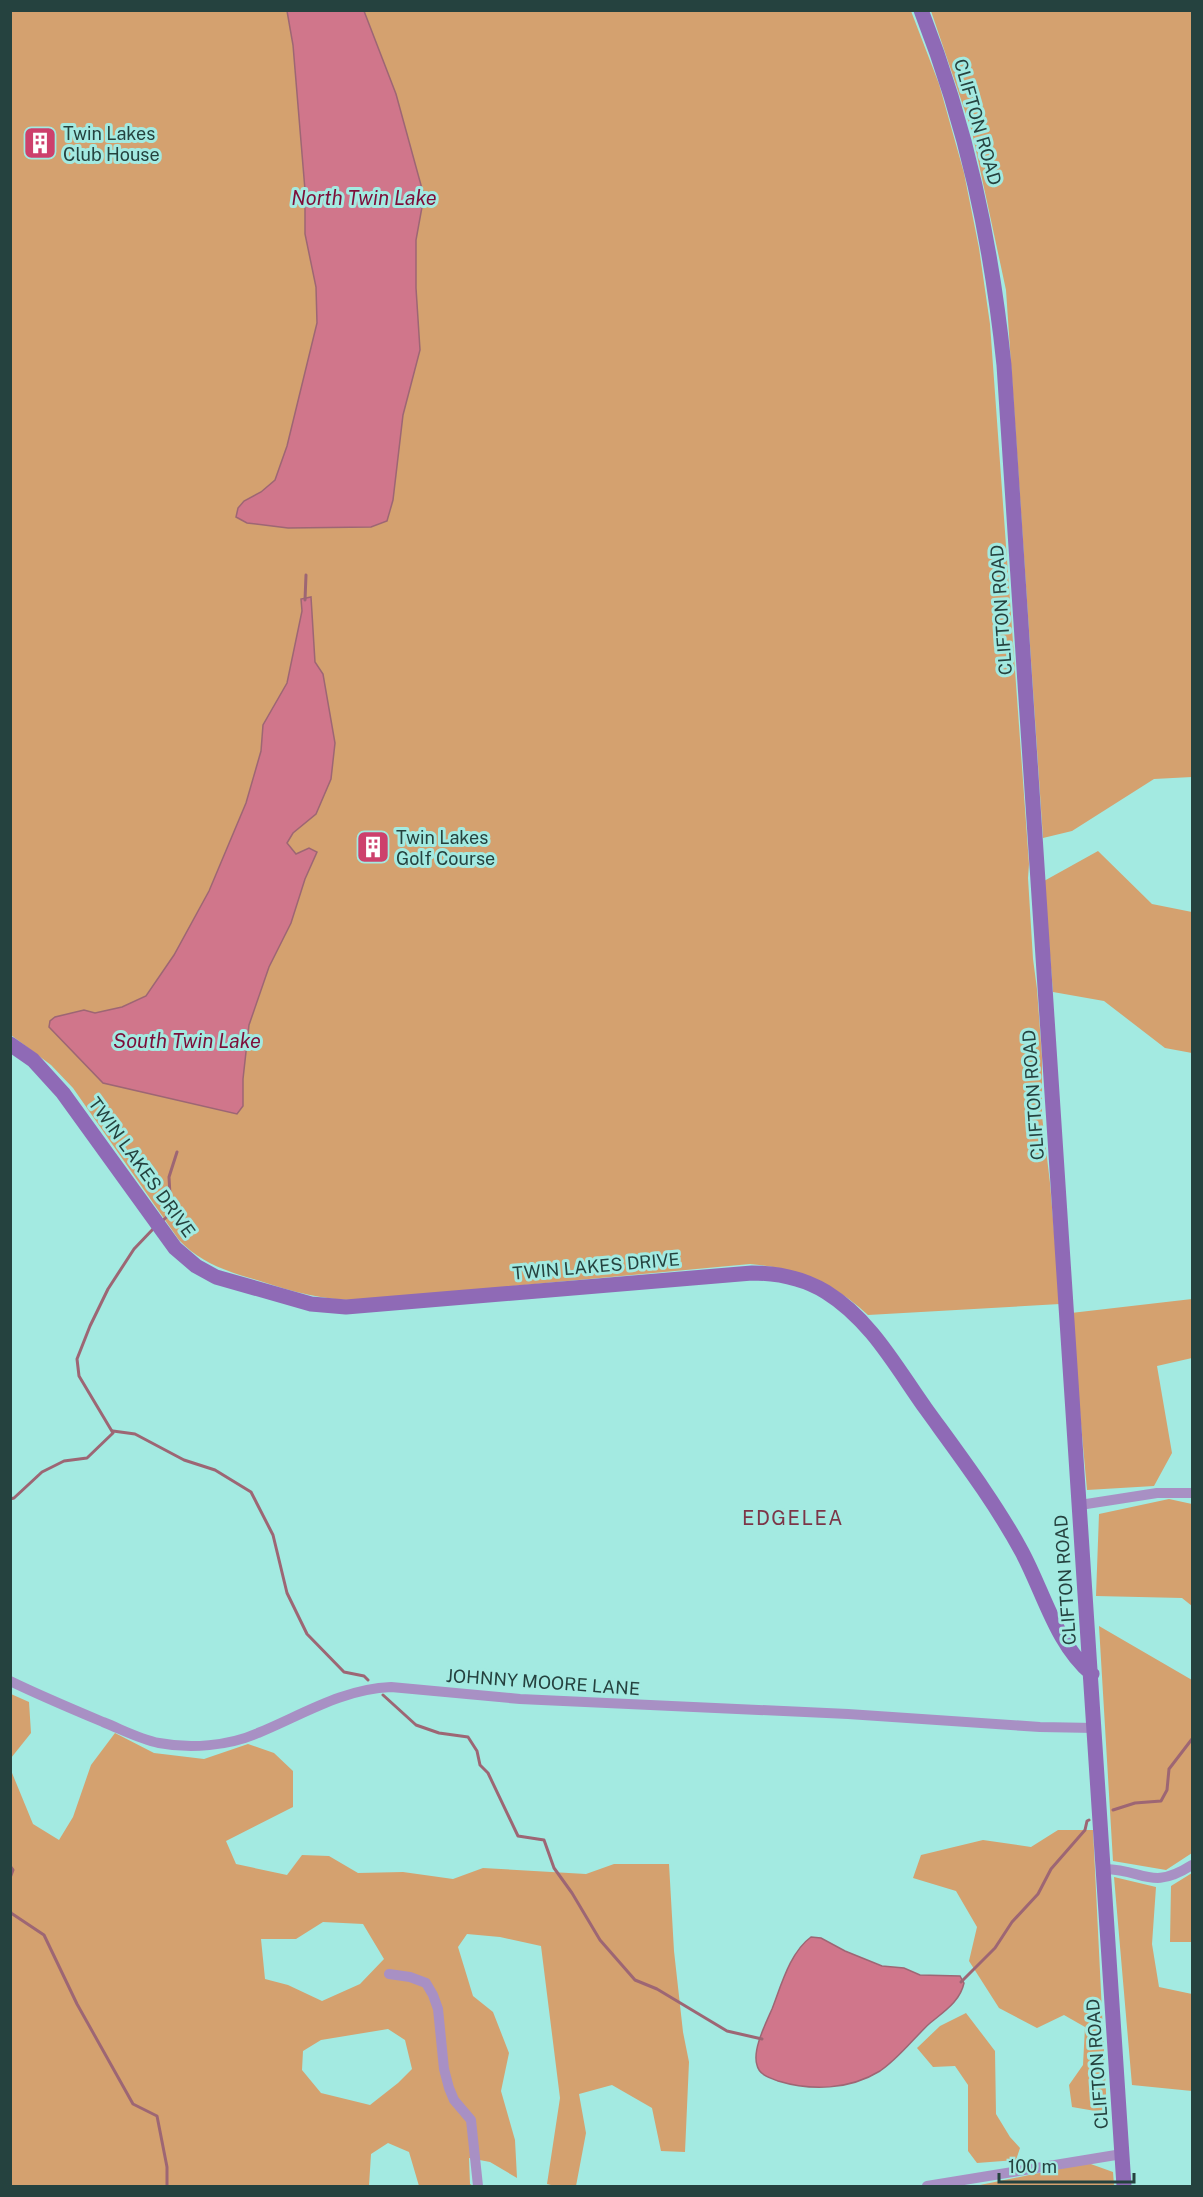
<svg xmlns="http://www.w3.org/2000/svg" width="1203" height="2197" font-family="'Public Sans',sans-serif">
	<style>
		.green { fill: #d4a16f; fill-rule: evenodd }
		.water { fill: #d0768b; stroke: #9d6674; stroke-width: 1.5 }
		.lines { fill: none; stroke-linecap: round; stroke-linejoin: round }
		.stream { stroke: #9d6674; stroke-width: 3 }
		.street { stroke: #a890c4; stroke-width: 10 }
		.secondary { stroke: #8f6ab6; stroke-width: 15 }
		.labels { text-anchor: middle; dominant-baseline: central; stroke-width: 6; stroke-linejoin: round; paint-order: stroke }
		.street-label { font-size: 18px; fill: #25423f; stroke: #a3eae1 }
		.poi-label { font-size: 18px; fill: #25423f; stroke: #a3eae1; text-anchor: start }
		.water-label { font-size: 20px; font-style: italic; fill: #7d0e39; stroke: #a3eae1 }
		.neighbourhood-label { font-size: 20px; letter-spacing: 1.5px; fill: #7c3648; stroke: #a3eae1 }
	</style>
	<rect width="100%" height="100%" fill="#a3eae1"/>
	<!-- green -->
	<path class="green" d="M10,11H911L939,84L964,173L979,248L990,324L1029,864L1028,878L1033,959L1037,989L1042,1057V1116L1050,1183L1060,1304L868,1315C834,1283 796,1268 750,1264L364,1300C327,1301 296,1293 260,1281C229,1272 202,1264 179,1240L73,1088L51,1065L11,1035Z
		M931,11H1192V777L1154,779L1072,831L1043,838L1006,290L972,132Z
		M1098,851L1152,904L1192,912V1053L1165,1048L1104,1001L1053,992L1044,881Z
		M1192,1299V1358L1157,1366L1172,1453L1154,1486L1087,1490L1071,1313Z
		M1169,1499L1192,1504V1606L1182,1598L1096,1596L1099,1514Z
		M1099,1626L1192,1680V1853L1166,1870L1113,1861Z
		M11,1694L29,1702L31,1733L11,1758Z
		M115,1733L154,1753L204,1759L248,1744L274,1753L293,1771V1807L226,1841L236,1864L287,1875L302,1855L329,1856L358,1873L403,1872L453,1879L483,1868L586,1874L614,1864H669L674,1951L683,2032L689,2062L685,2152L661,2151L652,2108L612,2085L579,2094L586,2133L576,2186H555L547,2184L560,2098L541,1946L500,1937L467,1934L458,1947L473,1996L493,2012L509,2053L501,2091L515,2140L517,2178L490,2162L469,2158L470,2184L473,2186H419L409,2152L388,2143L371,2154L369,2186H11L10,1768L33,1824L59,1840L73,1817L91,1765ZM323,1922L363,1924L384,1959L360,1984L322,2001L288,1985L265,1979L261,1939H296ZM388,2029L405,2040L412,2069L398,2083L370,2105L321,2093L302,2070L303,2051L321,2040Z
		M1058,1830H1093L1107,2113L1072,2107L1069,2085L1083,2065L1085,2027L1064,2015L1037,2028L999,2008L969,1961L977,1927L956,1891L913,1878L921,1855L983,1840L1031,1847Z
		M1192,1873V1942H1170L1171,1886Z
		M1114,1877L1156,1887L1152,1944L1159,1987L1192,1994V2091L1132,2085Z
		M966,2013L995,2051L996,2114L1010,2137L1020,2148L1016,2160L977,2163L968,2151V2085L955,2066L933,2067L917,2048L940,2026Z
		M1088,2163L1113,2172L1114,2186H975Z"/>
	<!-- water -->
	<path class="water" d="M287,11H364L396,94L424,196L416,240V288L420,350L403,415L393,500L387,521L371,527L288,528L247,523L236,517L238,508L244,501L261,492L275,480L287,446L317,323L316,287L305,234V190L293,45Z
		M311,597L315,662L323,674L335,743L331,779L316,814L293,833L287,843L296,854L309,848L317,852L305,879L291,923L269,967L249,1025L243,1079V1106L237,1114L103,1083L49,1027L50,1021L55,1017L84,1010L95,1013L122,1007L146,996L174,955L209,891L246,803L261,751L263,725L287,683L302,611L301,599Z
		M811,1937L821,1938L845,1951L882,1966L904,1968L920,1975L960,1976L964,1983C960,2002 943,2012 929,2024C913,2039 898,2059 880,2071C849,2090 811,2091 778,2081C770,2078 759,2075 757,2065C752,2050 766,2023 772,2009C781,1986 790,1952 811,1937Z"/>
	<g class="lines">
		<!-- stream -->
		<path class="stream" d="M305,600L306,575
			M161,1222L171,1213L169,1177L177,1152
			M113,1431L135,1434L184,1460L215,1470L251,1492L273,1535L287,1593L307,1634L344,1672L364,1676L368,1680
			M10,1499L14,1498L42,1472L64,1461L87,1458L113,1433L79,1376L77,1359L90,1326L108,1289L134,1249L154,1228
			M383,1695L416,1725L439,1733L468,1737L477,1751L480,1765L488,1773L518,1836L544,1840L554,1868L572,1893L600,1940L635,1980L657,1989L727,2031L762,2039
			M1113,1810L1135,1803L1161,1801L1167,1790L1169,1769L1192,1739
			M10,1866L13,1870L10,1878
			M10,1909L11,1913L44,1935L77,2004L133,2104L157,2116L167,2167V2186
			M961,1982L995,1948L1012,1922L1038,1894L1051,1869L1085,1830L1087,1821L1089,1820"/>
		<!-- street -->
		<path class="street" d="M1080,1505L1157,1493H1192
			M10,1681C41,1696 72,1709 103,1722C121,1729 139,1739 159,1743C190,1749 229,1746 258,1733C302,1715 342,1689 391,1687L520,1699L848,1714L1040,1727L1095,1728
			M1105,1869C1145,1870 1151,1891 1192,1865
			M389,1974L410,1977L426,1983L433,1995L438,2009L444,2069L449,2088L454,2100L471,2120L478,2186
			M927,2186L1122,2154"/>
		<!-- secondary -->
		<path class="secondary" d="M921,10C967,128 991,240 1004,365L1124,2186
			M10,1044L33,1060L63,1093L175,1248L196,1266L216,1277L311,1304L346,1307L752,1273C779,1273 803,1278 826,1292C871,1320 896,1367 926,1409C960,1456 995,1502 1022,1552C1044,1593 1056,1644 1092,1674"/>
	</g>
	<!-- icons -->
	<defs>
		<symbol id="building-square" viewBox="-11 -11 22 22"><rect x="-9" y="-9" width="18" height="18" rx="4" fill="#cd406c" stroke="#a3eae1"/><path d="M-4-6H4V6H1V3H-1V6H-4ZM-2.5-4.3h1.7v1.8h-1.7ZM.8-4.3h1.7v1.8H.8ZM-2.5-1h1.7V.8h-1.7ZM.8-1h1.7V.8H.8Z" fill="#fff"/></symbol>
	</defs>
	<g fill-rule="evenodd">
		<use href="#building-square" x="21" y="124" width="38" height="38"/>
		<use href="#building-square" x="354" y="828" width="38" height="38"/>
	</g>
	<g class="labels">
		<!-- street labels -->
		<g class="street-label">
			<text transform="translate(978 122) rotate(74)">CLIFTON ROAD</text>
			<text transform="translate(1001 610) rotate(-94)">CLIFTON ROAD</text>
			<text transform="translate(1033 1095) rotate(-94)">CLIFTON ROAD</text>
			<text transform="translate(142 1167) rotate(54)">TWIN LAKES DRIVE</text>
			<text transform="translate(596 1266) rotate(-5)">TWIN LAKES DRIVE</text>
			<text transform="translate(1065 1580) rotate(-94)">CLIFTON ROAD</text>
			<text transform="translate(543 1682) rotate(4)">JOHNNY MOORE LANE</text>
			<text transform="translate(1097 2064) rotate(-94)">CLIFTON ROAD</text>
		</g>
		<!-- poi labels -->
		<g class="poi-label">
			<text x="63" y="133">Twin Lakes<tspan x="63" dy="21">Club House</tspan></text>
			<text x="396" y="837">Twin Lakes<tspan x="396" dy="21">Golf Course</tspan></text>
		</g>
		<!-- water labels -->
		<g class="water-label">
			<text x="364" y="198">North Twin Lake</text>
			<text x="187" y="1041">South Twin Lake</text>
		</g>
		<!-- neighbourhood labels -->
		<g class="neighbourhood-label">
			<text x="793" y="1518">EDGELEA</text>
		</g>
	</g>
	<!-- border -->
	<rect width="1203" height="2197" fill="none" stroke="#25423f" stroke-width="24"/>
	<!-- scale -->
	<path d="M999 2173v9h135v-9" fill="none" stroke="#25423f" stroke-width="3"/>
	<text x="1008" y="2173" font-size="18" fill="#25423f" stroke="#a3eae1" stroke-width="4.5" paint-order="stroke">100 m</text>
</svg>
